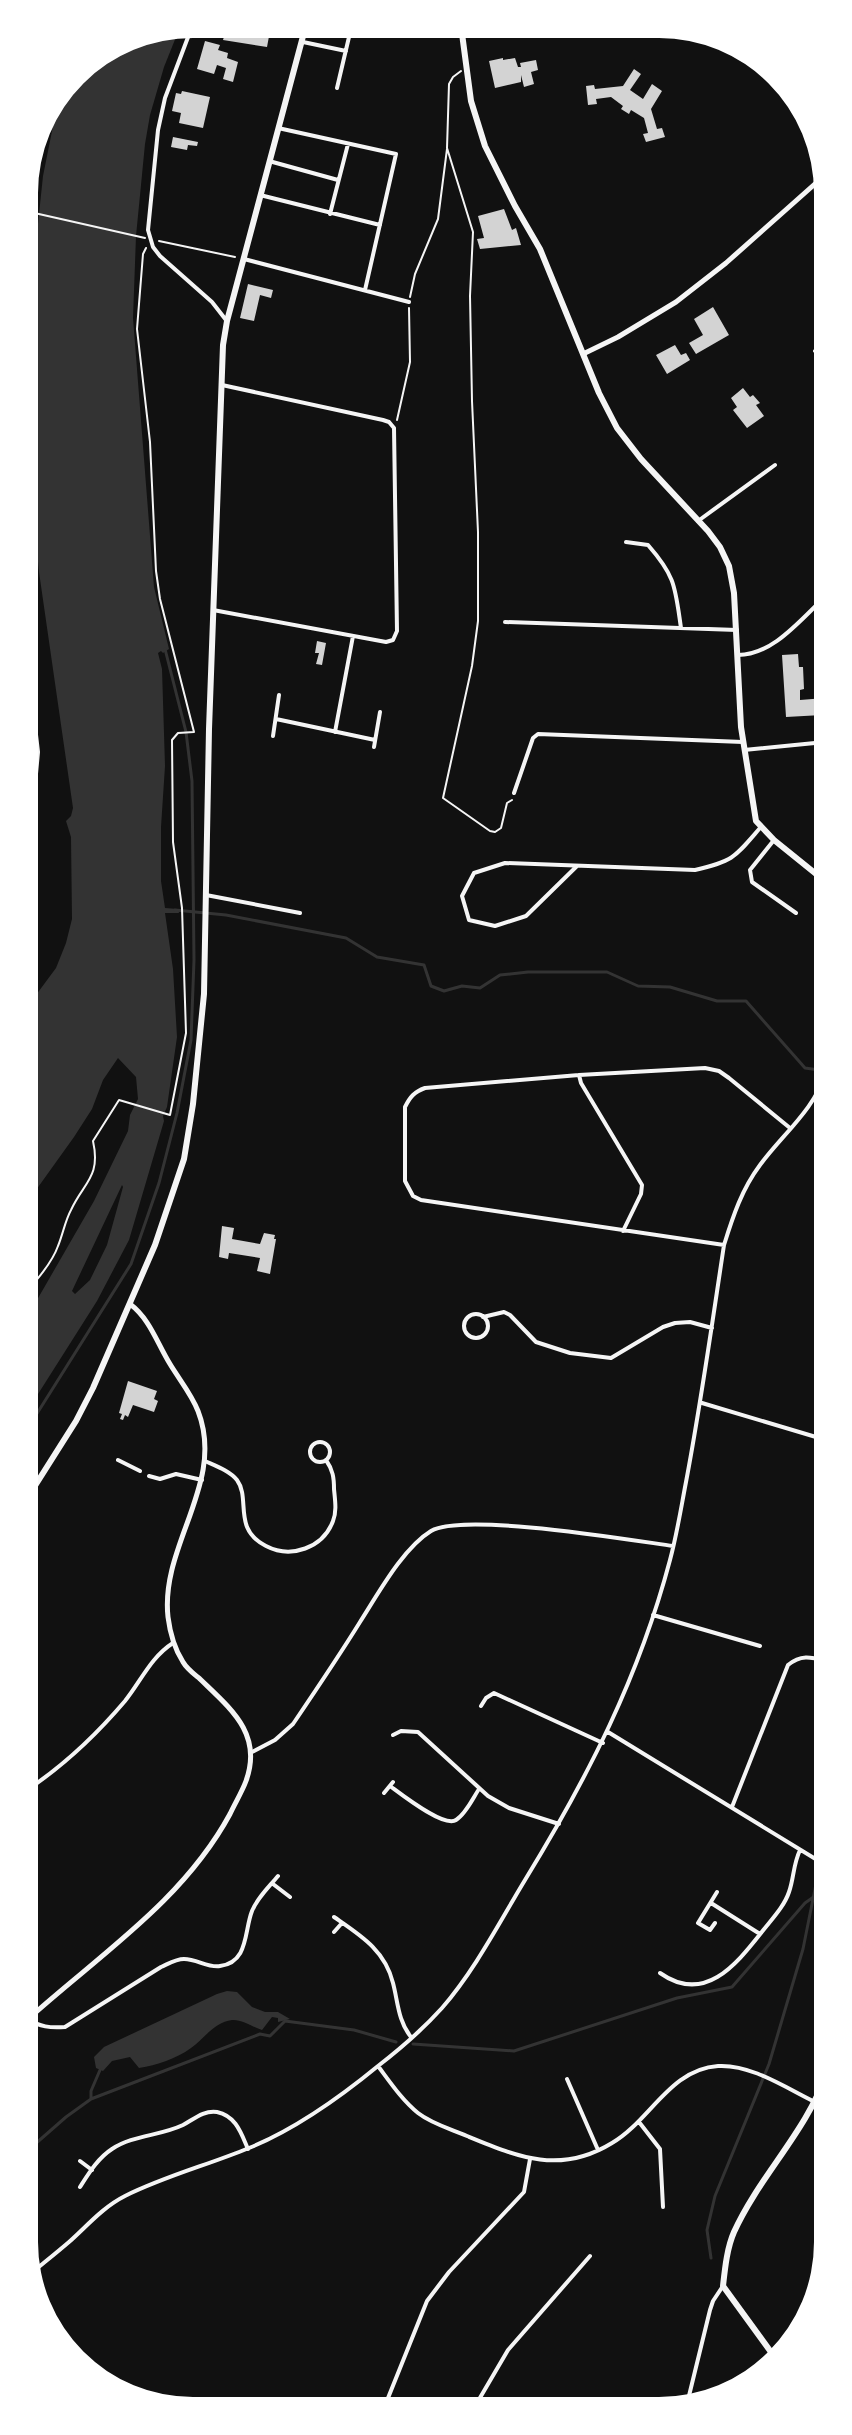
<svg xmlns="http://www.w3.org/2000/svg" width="852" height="2435" font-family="Karla,sans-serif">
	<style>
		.water { fill: #333; fill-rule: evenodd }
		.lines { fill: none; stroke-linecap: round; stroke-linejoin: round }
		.stream { stroke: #333; stroke-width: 3 }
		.building { fill: #d3d3d3 }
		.path { stroke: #f5f5f5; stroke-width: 2 }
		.minor { stroke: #f5f5f5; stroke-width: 4 }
		.tertiary { stroke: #f5f5f5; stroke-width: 5 }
		.secondary { stroke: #f5f5f5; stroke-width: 6 }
	</style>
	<rect width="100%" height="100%" fill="#111"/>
	<!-- water -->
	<path class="water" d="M180,27L164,67L150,115L145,144L136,236L133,318L154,587L169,649L163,653L161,651L158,653L162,669L165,766L161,827V881L165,908L178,909L179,913H165L173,969L177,1037L167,1107L163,1116L164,1121L129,1240L97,1301L26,1413V1319L94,1201L128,1131L130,1115L138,1099L136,1077L118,1058L103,1080L92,1109L74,1137L26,1204V1098L29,1086L26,1084V1021L36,995L56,968L66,943L72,919L71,837L66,821L71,816L73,808L39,572L26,440L25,347L43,176L59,96L81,66L129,37ZM122,1185L123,1187L107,1245L90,1280L75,1294L72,1291Z
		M227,1991L237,1992L252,2007L265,2012H278L290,2019L278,2022V2018L272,2017L262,2030C253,2027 241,2019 232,2020C214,2022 204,2039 191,2048C176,2059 157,2065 139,2068L130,2057L112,2061L103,2071L96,2068L94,2057L104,2047L217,1994Z"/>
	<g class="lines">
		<!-- stream -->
		<path class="stream" d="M175,910L226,915L346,938L377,957L424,965L431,986L444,991L462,986L480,988L500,975L528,972H607L638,986L670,987L717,1001H746L805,1068L826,1071
			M26,1431L131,1264L159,1183L177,1113L191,1040L194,960L192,781L186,732L165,649
			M413,2044L514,2051L677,1998L732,1987L805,1903L815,1896
			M91,2099V2091L100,2070
			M27,2159L34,2145L66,2117L91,2099L260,2034L270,2036L285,2021L354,2030L396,2042
			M711,2258L707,2230L715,2196L769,2064L803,1949L818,1874L827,1848"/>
	</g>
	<!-- building -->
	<path class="building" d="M221,24H257L256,29L270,31L267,47L223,40L227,27Z
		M205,41L220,45L218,50L228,53L227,58L238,62L233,82L223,79L226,68L217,65L214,74L197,69Z
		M503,58V60L515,58L518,67H521L520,63L536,60L538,70L531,72L534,84L524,87L521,75V82L495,88L489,61Z
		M634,69L641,74L630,90L643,99L652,84L662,91L651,109L657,129L662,128L665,137L646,142L643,134L648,133L644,118L631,110L629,114L621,109L623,106L611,97L596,99L597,104L588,105L586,86L594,85L595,89L623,86Z
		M182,91L210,97L203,128L179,123L181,113L172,111L176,93L181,94Z
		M173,137L198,142L197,146L188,145L187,150L171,147Z
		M504,209L512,230L516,228L521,245L480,249L477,239L484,238L478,216Z
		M248,284L273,290L271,298L260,295L254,321L240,318Z
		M713,307L729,335L696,354L689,343L703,335L694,319Z
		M675,345L681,355L686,353L690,360L667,374L656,355Z
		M743,388L750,397L753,395L760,403L756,405L764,416L747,428L733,410L737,407L731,398Z
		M317,641L326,643L322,665L316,664L319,653H315Z
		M798,654L799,667H803L804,689L800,690V700L825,698V719H822V715L786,717L782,655Z
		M222,1226L234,1228L232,1239L260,1244L264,1233L275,1235L274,1239H276L270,1274L257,1271L260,1258L229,1253L228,1259L219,1257Z
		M128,1381L157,1391L154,1399L158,1401L154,1412L133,1405L128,1417L125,1415L123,1420L120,1419L122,1414L119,1413Z"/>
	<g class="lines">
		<!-- path -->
		<path class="path" d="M461,71L453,77L449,84L447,148L473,232L470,296L472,401L478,532V621L472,666L443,798L490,831L495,832L501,828L507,803L512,800
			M30,212L145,238
			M159,241L235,257
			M410,297L415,274L438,219L447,149
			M397,420L410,362L409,308
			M26,1292C38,1279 52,1263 58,1246C63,1234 65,1221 71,1210C84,1182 101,1177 93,1141L119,1100L170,1115L186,1033L182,908L173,842L172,740L178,733L194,732L160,599L156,571L150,442L137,329L143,254L146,248"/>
		<!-- minor -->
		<path class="minor" d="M193,24L165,98L158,130L148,230L153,247L160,256L212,302L226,320
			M303,42L346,51
			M337,88L349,37
			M278,128L396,154L365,290
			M269,161L338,180
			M260,195L380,225
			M24,211L43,117
			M330,214L348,144
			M244,259L409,302
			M815,351L825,359
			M698,521L775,465
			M626,542L648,545C676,577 675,587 681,628
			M213,610L386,642L393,640L397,631L394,428L389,422L383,420L222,385
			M505,622L737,630
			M25,640L38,752L30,839V943L26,973
			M738,655C773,655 800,620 825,597
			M276,719L375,740
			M335,732L353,636
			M273,736L279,695
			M374,747L380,712
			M744,750L825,742
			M514,793L533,738L538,734L743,742
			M818,822L826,814
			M774,840L750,870L752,882L796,913
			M577,866L526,916L495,926L469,920L462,896L474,873L505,863L695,870C734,861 735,857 760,828
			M206,895L300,913
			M579,1075L581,1083L642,1185L641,1194L623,1231
			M724,1245L421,1200L413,1196L405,1181V1107C410,1097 414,1092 425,1088L579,1075L705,1068L719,1071L729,1078L790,1128
			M464 1326a12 12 0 1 1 24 0a12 12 0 1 1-24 0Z
			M483,1317L504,1312L510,1315L536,1342L570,1353L611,1358L663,1327L675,1323L690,1322L712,1328
			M825,1339L822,1360L826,1373
			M702,1403L826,1440
			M310 1452a10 10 0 1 1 20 0a10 10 0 1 1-20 0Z
			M118,1460L140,1471
			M205,1461C216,1466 230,1471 237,1480C251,1499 232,1529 266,1546C291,1559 323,1548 333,1521C337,1511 335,1500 334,1489C334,1478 333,1470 326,1460
			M149,1476L160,1479L176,1474L202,1480
			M653,1615L760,1646
			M481,1706L486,1698L494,1693L603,1743
			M608,1732L827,1866
			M393,1735L401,1731L418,1732L488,1796L509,1808L559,1824
			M252,1752L275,1740L293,1724C316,1690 339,1656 360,1622C378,1594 403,1548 431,1531C463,1512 630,1540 673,1546
			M390,1786C401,1794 444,1828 456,1820C466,1814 473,1798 479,1789
			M27,1790C63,1766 97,1734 125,1701C141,1681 151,1657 173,1643
			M384,1793L393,1782
			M732,1807L788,1665C801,1654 811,1657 827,1661
			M273,1884L290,1897
			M711,1903L760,1934
			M334,1917C360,1935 385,1950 393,1983C398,2002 398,2021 411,2037
			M715,1923L710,1930L698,1923L717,1892
			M334,1932L342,1923
			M660,1973C704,2004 735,1966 761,1933C771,1920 784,1907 789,1892C794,1878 793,1865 800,1850
			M28,2019C40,2027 50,2028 65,2027L161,1967C168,1964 176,1959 184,1959C197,1959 208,1968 220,1966C249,1962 244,1931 252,1911C257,1898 269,1887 278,1876
			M378,2066C390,2082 402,2100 418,2113C432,2124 451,2129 467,2136C518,2157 560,2175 612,2143C650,2121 670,2069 718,2066C751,2064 786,2088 815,2102
			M567,2079L598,2150
			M639,2122L660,2149L663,2207
			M80,2161L92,2170
			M80,2187C89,2173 98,2158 112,2149C133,2135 160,2136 183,2125C194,2119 204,2110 217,2112C236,2116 241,2133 248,2149
			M28,2276C41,2265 55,2254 69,2242C87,2226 103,2207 125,2196C165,2176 208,2165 249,2148C296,2129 339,2098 378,2066C400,2049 423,2029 442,2008C475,1970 499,1923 525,1880C588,1777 639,1677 670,1560C677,1534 681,1508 686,1482C701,1403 712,1324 724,1245C733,1216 742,1189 760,1165C782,1135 815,1109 826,1072
			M384,2408L427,2301L449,2272L524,2192L530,2159
			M474,2408L508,2350L590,2256
			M686,2408L710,2310L713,2301L723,2286"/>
		<!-- tertiary -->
		<path class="tertiary" d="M583,354L618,337L676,302L726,263L825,175
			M27,2020C99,1955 183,1901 230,1814C235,1803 242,1792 246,1781C263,1734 231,1709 200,1679C194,1674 187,1669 183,1662C174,1648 170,1633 168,1617C160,1545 226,1483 198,1411C192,1395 179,1379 170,1364C157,1343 150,1319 130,1304"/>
		<!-- secondary -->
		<path class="secondary" d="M461,26L471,101L485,146L515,206L540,249L599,393L617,428L641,459L708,531L720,547L729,566L734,593L741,727L756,821L774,840L826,882
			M26,1500L76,1421L93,1388L155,1245L184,1159L193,1104L204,994L209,729L223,345L227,321L306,25
			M776,2359L723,2286C725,2268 727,2248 734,2232C760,2175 807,2131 827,2072"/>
	</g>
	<!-- crop -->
	<path d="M0 0H852V2435H0ZM193 38H659A155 155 0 0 1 814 193V2242A155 155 0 0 1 659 2397H193A155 155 0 0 1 38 2242V193A155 155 0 0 1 193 38Z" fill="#fff" fill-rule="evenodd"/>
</svg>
